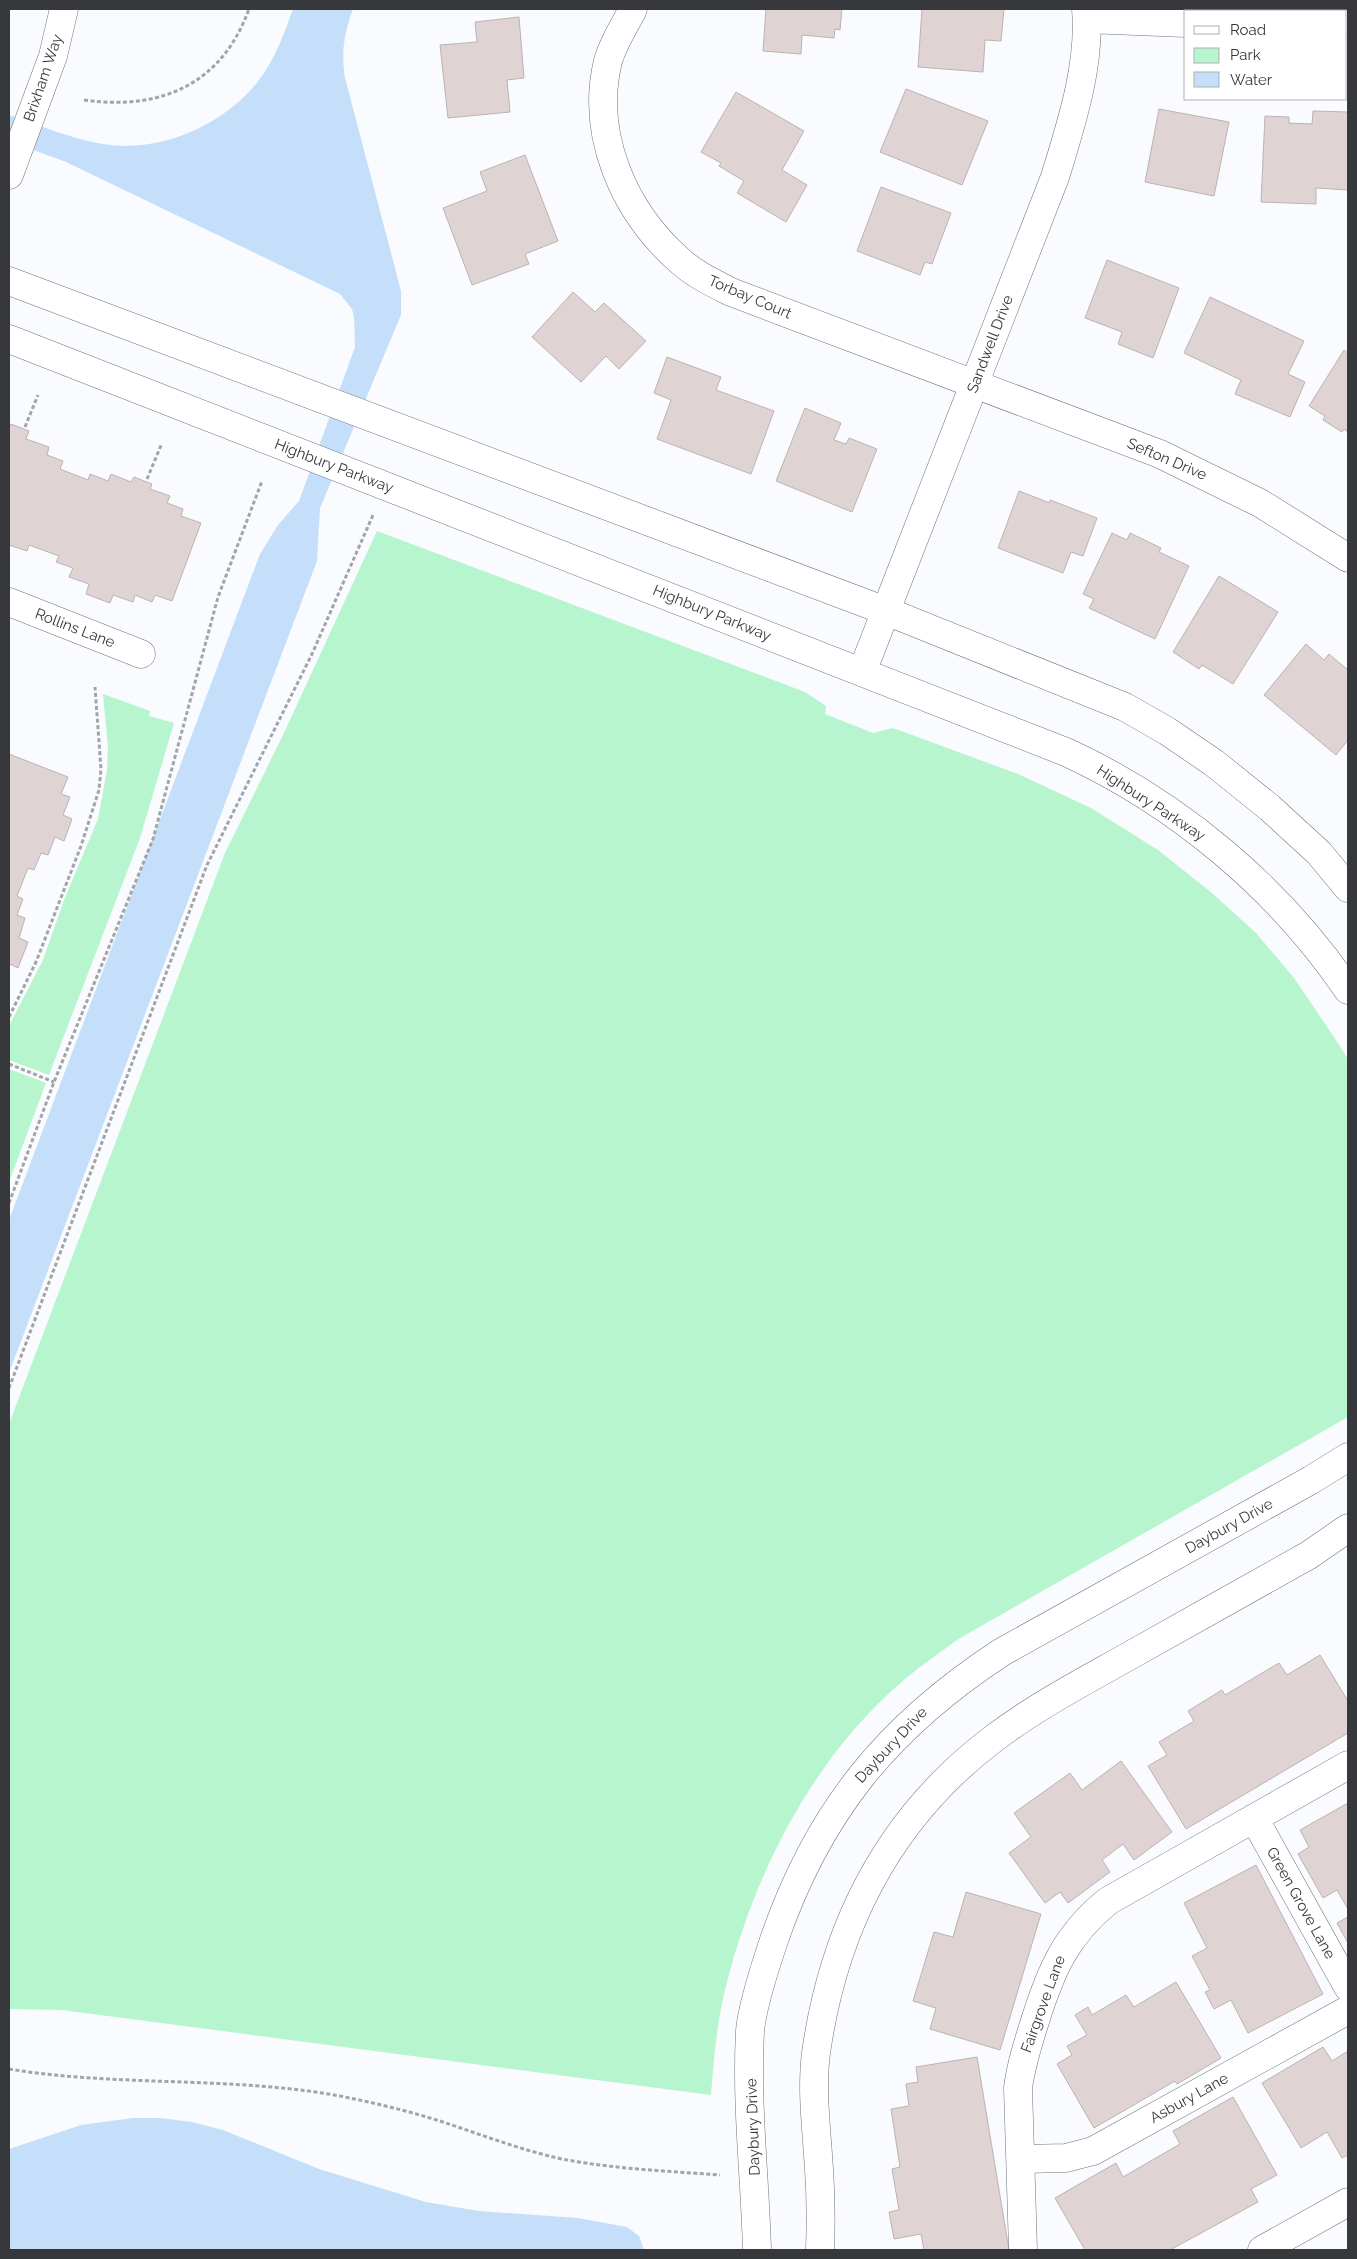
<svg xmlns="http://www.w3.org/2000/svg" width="1357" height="2259" font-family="Raleway,sans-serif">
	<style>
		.green { fill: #b6f5cd }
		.water { fill: #c5dffb }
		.building { fill: #dfd4d3; stroke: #bdb2b2 }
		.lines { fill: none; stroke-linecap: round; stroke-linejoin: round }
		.minor-casing { stroke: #6e737a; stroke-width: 29 }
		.path { stroke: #a2a4a7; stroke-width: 3; stroke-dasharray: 4 2.5; stroke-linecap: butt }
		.minor { stroke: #fff; stroke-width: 28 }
		.labels { text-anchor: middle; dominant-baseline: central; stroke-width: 4; stroke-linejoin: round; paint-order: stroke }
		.street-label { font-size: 15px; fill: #36383b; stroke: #fff }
	</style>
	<rect width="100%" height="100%" fill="#f9fbfe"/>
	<!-- green -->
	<path class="green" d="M377,531L805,692L826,706L825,714L873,733L893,728L1018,774L1091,808L1158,850L1212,893L1256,933L1294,978L1334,1037L1348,1059V1417L960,1638C942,1651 923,1664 905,1679C815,1755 756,1869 727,1982C717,2019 714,2057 711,2095L62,2010L9,2009V1424L225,853L283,735Z
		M103,694L150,711L149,716L174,723L140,838L49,1075L9,1060V1026L43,960L64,900L98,819L107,770L108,748Z
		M9,1069L46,1083L9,1182Z"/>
	<!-- water -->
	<path class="water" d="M293,9H353C344,33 341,53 345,78L401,291V315L320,508L317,561L9,1373V1220L260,554L278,525L299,501L355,347L354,317L352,309L340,294L66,162L9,141V115C40,125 71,139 103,144C159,154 225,125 259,80C275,59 284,34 293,9Z
		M133,2118H160L192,2122L223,2130L319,2169L426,2202L479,2211L578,2218L627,2227L639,2236L644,2250H9V2149L81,2125Z"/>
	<!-- building -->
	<path class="building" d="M766,9H842L840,30L835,29L834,38L802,35L801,54L763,51Z
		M922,9H1004L1001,41L985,40L983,72L918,67Z
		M519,17L524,78L507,80L510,112L448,118L440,45L477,42L475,22Z
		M906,89L988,121L962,185L880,152Z
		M736,92L804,131L782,170L807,185L786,222L737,193L744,181L719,166L721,163L701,152Z
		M1159,109L1229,122L1214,196L1145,182Z
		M1313,111L1348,112V190L1316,188V204L1261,202L1265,116L1289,117V123L1312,124Z
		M525,155L558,241L525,254L529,264L472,285L443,208L487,191L480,172Z
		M881,187L951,213L932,264L925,262L920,275L857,251Z
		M1107,260L1179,288L1153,358L1118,344L1122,332L1085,318Z
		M573,292L595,312L604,303L646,341L619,369L606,356L581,382L532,337Z
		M1210,297L1304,341L1288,374L1305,382L1290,417L1235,394L1241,380L1184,353Z
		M1344,350L1348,353V432L1344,429L1342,432L1323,420L1325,416L1309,406Z
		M667,357L721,377L716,390L774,411L751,474L657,439L671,400L654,393Z
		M805,408L841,423L834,440L846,444L849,438L877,449L852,512L776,481Z
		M11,424L29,431L26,439L49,447L47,455L63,461L60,469L88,480L90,474L108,481L111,474L131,482L134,477L152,484L150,489L170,496L167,503L183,509L181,516L201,523L172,601L155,595L152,602L135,595L133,602L113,595L110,603L86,594L89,584L69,577L73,568L56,562L59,556L29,545L27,551L9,545V429Z
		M1019,491L1050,503V500L1097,518L1083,556L1071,552L1063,573L998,548Z
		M1112,533L1127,540L1130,533L1161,548L1159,552L1189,566L1155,639L1089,608L1094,599L1083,594Z
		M1219,576L1278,612L1233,684L1202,665L1199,669L1173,652Z
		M1306,644L1324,660L1329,654L1348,670V740L1336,755L1264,695Z
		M9,754L68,777L61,794L70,797L63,815L72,819L64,841L55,837L48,855L41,853L34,870L28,868L17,896L23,899L17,915L25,918L19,938L28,942L18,968L10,964L9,968Z
		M1320,1655L1348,1701V1733L1186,1829L1148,1766L1167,1755L1159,1742L1194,1721L1188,1711L1222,1690L1225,1695L1279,1663L1287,1675Z
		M1121,1761L1172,1832L1134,1860L1123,1844L1102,1860L1110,1872L1068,1903L1060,1892L1045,1903L1009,1853L1031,1837L1014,1813L1070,1773L1082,1790Z
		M1348,1803V1909L1337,1890L1323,1898L1298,1854L1309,1847L1300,1830Z
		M1256,1865L1323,1994L1248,2033L1231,2000L1214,2009L1205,1992L1210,1990L1192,1956L1207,1948L1184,1903Z
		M966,1892L1041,1914L1000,2050L930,2029L936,2008L913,2001L934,1932L953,1937Z
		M1348,1917V1943L1337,1923Z
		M1176,1982L1221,2058L1177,2084L1175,2081L1094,2128L1057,2064L1072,2055L1067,2046L1087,2035L1075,2015L1088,2007L1092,2015L1126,1995L1134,2007Z
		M1323,2047L1332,2061L1348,2051V2155L1342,2158L1327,2132L1301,2148L1262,2083Z
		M977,2057L1009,2250H924L921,2234L894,2239L889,2212L899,2210L892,2169L900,2167L891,2109L909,2106L906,2084L918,2082L916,2067Z
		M1233,2097L1277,2175L1251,2189L1258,2202L1170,2250H1085L1055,2198L1116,2163L1123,2177L1180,2144L1173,2131Z"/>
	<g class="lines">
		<defs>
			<path id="minor" d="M633,9C625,25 613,43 608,61C590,135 624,211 679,260C694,274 713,283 731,292L1160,454L1260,503L1348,558
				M1087,19L1186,23
				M1346,22L1348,21
				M9,175L53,56L64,9
				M9,281L886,611L1125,707L1167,731L1214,763L1270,808L1319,853L1348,888
				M9,339L1066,752C1177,803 1279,888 1348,990
				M9,602L141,654
				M862,672L1055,177C1071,125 1091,64 1086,9
				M1254,1818L1348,1987
				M1022,2159L1066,2158L1093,2151L1348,2010
				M757,2250C755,2178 746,2104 750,2031C752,2007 765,1967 773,1943C817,1813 887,1727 1002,1652L1311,1480L1348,1457
				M820,2250C821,2224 821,2197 819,2170C817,2132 811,2092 816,2053C834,1926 889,1818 993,1739C1035,1707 1083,1682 1129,1656C1189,1622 1249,1589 1309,1555L1348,1528
				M1023,2250L1018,2088C1021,2065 1028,2043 1035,2021C1051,1970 1066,1935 1108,1901L1348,1765
				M1262,2250L1348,2202"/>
		</defs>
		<!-- minor casing -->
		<use href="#minor" class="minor-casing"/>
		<!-- path -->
		<path class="path" d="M84,100C161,111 222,84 249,9
			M25,427L38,395
			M147,479L162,443
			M9,1017L36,962L81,846L99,790L101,769L95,687
			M9,1064L54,1082
			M9,1203L54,1082L153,839L218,597L262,481
			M9,1388L207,865L312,654L373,515
			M9,2069C118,2087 231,2076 340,2096C375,2103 409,2111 443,2122C482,2135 521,2150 562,2159C614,2169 667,2171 720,2175"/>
		<!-- minor -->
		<use href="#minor" class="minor"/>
	</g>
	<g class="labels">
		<!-- street labels -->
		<g class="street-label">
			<text transform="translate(43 78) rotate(-71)">Brixham Way</text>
			<text transform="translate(750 297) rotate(23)">Torbay Court</text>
			<text transform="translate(990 344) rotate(-69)">Sandwell Drive</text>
			<text transform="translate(1167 459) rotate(23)">Sefton Drive</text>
			<text transform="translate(334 466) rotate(21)">Highbury Parkway</text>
			<text transform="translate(712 613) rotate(22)">Highbury Parkway</text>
			<text transform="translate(75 628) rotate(21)">Rollins Lane</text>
			<text transform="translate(1151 803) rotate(33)">Highbury Parkway</text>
			<text transform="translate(1229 1526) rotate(-29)">Daybury Drive</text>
			<text transform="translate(891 1745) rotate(-47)">Daybury Drive</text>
			<text transform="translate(1301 1903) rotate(61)">Green Grove Lane</text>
			<text transform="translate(1043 2004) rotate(-70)">Fairgrove Lane</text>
			<text transform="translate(1189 2098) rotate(-29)">Asbury Lane</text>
			<text transform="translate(753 2127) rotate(-92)">Daybury Drive</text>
		</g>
	</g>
	<!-- border -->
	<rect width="1357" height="2259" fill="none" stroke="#36383b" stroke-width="20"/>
	<!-- legend -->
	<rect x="1184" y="10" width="162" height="90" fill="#ffffff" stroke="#afafb1"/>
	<rect x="1194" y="26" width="25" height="8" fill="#ffffff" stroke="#afafb1"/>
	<text x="1230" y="35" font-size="15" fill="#36383b">Road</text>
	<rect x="1194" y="48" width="25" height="15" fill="#b6f5cd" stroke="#afafb1"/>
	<text x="1230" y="60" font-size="15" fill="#36383b">Park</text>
	<rect x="1194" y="72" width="25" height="15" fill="#c5dffb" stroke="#afafb1"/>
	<text x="1230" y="85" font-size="15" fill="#36383b">Water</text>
</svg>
